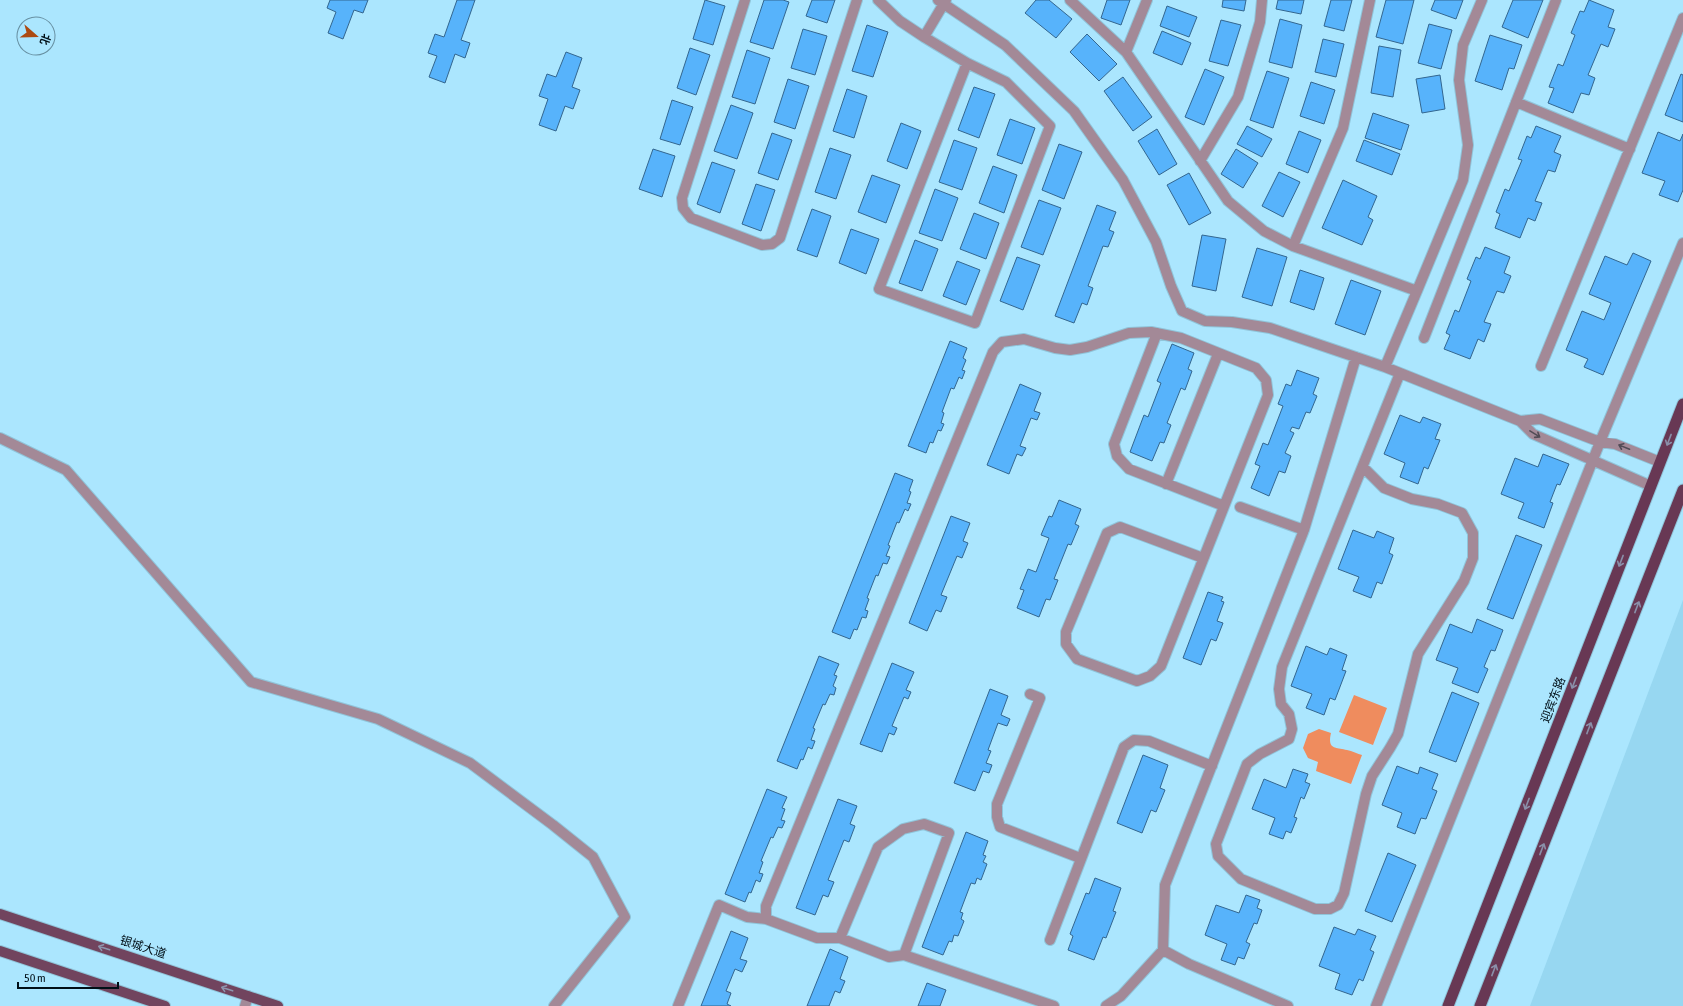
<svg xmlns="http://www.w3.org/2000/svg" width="1683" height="1006" font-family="'Asap Condensed','Noto Sans SC',sans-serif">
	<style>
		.built { fill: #97d7f1 }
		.green { fill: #ef8c5e }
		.building { fill: #57b3fb; stroke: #33668f }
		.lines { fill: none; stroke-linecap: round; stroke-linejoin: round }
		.minor-casing { stroke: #90c4d9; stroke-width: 12 }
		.tertiary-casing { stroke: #90c4d9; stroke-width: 12 }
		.primary-casing { stroke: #90c4d9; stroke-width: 12 }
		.trunk-casing { stroke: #90c4d9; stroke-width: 13 }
		.minor { stroke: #a38997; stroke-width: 10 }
		.tertiary { stroke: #a38997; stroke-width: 10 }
		.primary { stroke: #71445e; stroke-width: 10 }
		.trunk { stroke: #683854; stroke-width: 11 }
		.oneway { stroke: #524c57 }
		.oneway2 { stroke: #8a8fa9 }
		.oneway3 { stroke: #8e95ae }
		.labels { text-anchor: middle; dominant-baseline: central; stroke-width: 3; stroke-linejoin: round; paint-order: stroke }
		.street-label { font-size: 12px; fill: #000f17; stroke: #abe6fe }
	</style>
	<rect width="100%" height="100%" fill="#abe6fe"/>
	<!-- built -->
	<path class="built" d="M1683,600V1006H1530Z"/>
	<!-- green -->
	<path class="green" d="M1354,695L1387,708L1373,745L1339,732Z
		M1319,729L1331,733C1327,750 1336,747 1347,750C1352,751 1358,754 1362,755L1351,784L1316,771L1318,762L1308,758L1303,748L1308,734Z"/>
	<!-- building -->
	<path class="building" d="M330,0H368L363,13L354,10L343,39L328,33L336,12L327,8Z
		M457,0H475L461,40L470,43L465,58L455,54L445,83L429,77L437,56L428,53L435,34L444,37Z
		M705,0L725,6L713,45L693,39Z
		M764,0H783L789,2L773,49L750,42Z
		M812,0H835L827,23L806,16Z
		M1036,0H1049L1072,19L1056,38L1025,13Z
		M1107,0H1130L1121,25L1101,18Z
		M1223,0H1246L1244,11L1222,7Z
		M1278,0H1304L1301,14L1276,9Z
		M1331,0H1352L1344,31L1324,26Z
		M1386,0H1414L1403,44L1376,37Z
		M1435,0H1463L1456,19L1431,10Z
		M1513,0H1543L1528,38L1502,27Z
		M1589,0L1614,10L1608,27L1615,29L1608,47L1601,44L1588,75L1595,78L1589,95L1581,93L1573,113L1548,103L1554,88L1549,87L1558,64L1563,66L1575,35L1571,33L1580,11L1584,12Z
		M1167,6L1197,17L1189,37L1160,26Z
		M1280,19L1302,25L1292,68L1269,62Z
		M1221,20L1241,25L1228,66L1209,61Z
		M1429,24L1452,30L1441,69L1418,63Z
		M867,25L888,32L873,77L852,71Z
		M803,29L827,36L815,75L791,68Z
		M1162,31L1191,43L1182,65L1153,53Z
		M1087,34L1117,64L1099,81L1070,52Z
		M1490,35L1522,45L1514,69L1509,68L1502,90L1475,81Z
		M1323,39L1344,44L1336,77L1315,72Z
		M1379,46L1401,50L1393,97L1371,93Z
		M690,48L710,55L696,95L677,88Z
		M747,50L770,58L755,104L732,97Z
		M566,52L582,58L572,87L580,90L573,109L565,106L556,131L539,125L548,99L539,96L547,74L556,77Z
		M1205,69L1224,77L1204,125L1185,117Z
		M1267,71L1289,78L1273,128L1250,120Z
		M1681,74L1683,75V122L1665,115Z
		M1440,75L1445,109L1422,113L1416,79Z
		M1123,77L1152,117L1133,131L1104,91Z
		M788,79L809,86L795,129L774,122Z
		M1311,82L1335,90L1324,124L1300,116Z
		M974,87L995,94L979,138L958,130Z
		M847,89L867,96L854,138L833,131Z
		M672,100L693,107L680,145L660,139Z
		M731,105L753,113L737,159L714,151Z
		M1373,113L1409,125L1401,150L1365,138Z
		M1010,119L1035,128L1022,164L997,155Z
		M901,123L921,131L907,169L887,161Z
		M1247,126L1272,139L1262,157L1237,144Z
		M1536,126L1561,136L1554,152L1561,155L1555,172L1548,170L1535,201L1542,203L1535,221L1528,218L1520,238L1495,228L1500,214L1496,212L1505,189L1509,191L1522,160L1518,159L1527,136L1531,138Z
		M1157,129L1177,164L1159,175L1138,141Z
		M1299,131L1321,140L1308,173L1286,164Z
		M1658,132L1680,141L1683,134V190L1678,202L1659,195L1665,181L1642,173Z
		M772,133L792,140L778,180L758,173Z
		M954,140L977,148L962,190L939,182Z
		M1364,140L1400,154L1392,175L1356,161Z
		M1059,144L1082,152L1064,199L1042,190Z
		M830,148L851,155L836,199L815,192Z
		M653,149L675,156L662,197L639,189Z
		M1236,149L1258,163L1243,188L1221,174Z
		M712,162L735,170L720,213L697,204Z
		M993,166L1017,175L1004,213L979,203Z
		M1279,172L1300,182L1283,217L1262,206Z
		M1189,173L1211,213L1189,225L1167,185Z
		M872,175L900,185L886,223L858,212Z
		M1343,180L1377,196L1368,217L1373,220L1362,245L1322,228Z
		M756,184L775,190L761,231L742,224Z
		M935,189L958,198L942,241L919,233Z
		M1039,200L1061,208L1043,255L1021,247Z
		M1097,205L1116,212L1109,230L1114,232L1108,247L1103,246L1088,286L1093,288L1087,305L1082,303L1074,323L1055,316Z
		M812,209L831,216L817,257L797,250Z
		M974,213L999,223L986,259L960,249Z
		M851,229L879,239L866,274L839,263Z
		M1202,235L1226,239L1216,291L1192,286Z
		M915,240L938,249L922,291L899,283Z
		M1485,247L1510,257L1504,273L1511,276L1504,293L1497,291L1484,322L1491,324L1484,342L1478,339L1470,359L1444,349L1450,335L1446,333L1455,310L1459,312L1471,281L1467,279L1476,257L1480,259Z
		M1257,248L1287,257L1272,306L1242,297Z
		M1633,253L1651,261L1603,375L1584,367L1588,359L1566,350L1582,311L1604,320L1611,303L1589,294L1605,256L1627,265Z
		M1017,257L1040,265L1023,310L1000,301Z
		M957,261L980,270L966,305L943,296Z
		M1300,270L1324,278L1314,310L1290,302Z
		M1351,280L1381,291L1365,335L1335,324Z
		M950,341L967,348L963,358L966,360L962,370L965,371L962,379L959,377L954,389L951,388L942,412L944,413L941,423L944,424L941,431L938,430L933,443L930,442L926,453L908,446Z
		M1172,344L1194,353L1188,369L1192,371L1185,390L1181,388L1167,423L1171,425L1164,443L1160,442L1152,461L1130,452L1144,415L1148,417L1161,383L1157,381Z
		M1297,370L1319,378L1313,394L1317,396L1310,413L1306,412L1299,429L1292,427L1290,431L1294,433L1285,453L1291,456L1285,473L1279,471L1269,496L1251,488L1260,466L1255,464L1263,443L1268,445L1283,406L1278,404L1286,384L1291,386Z
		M1020,384L1041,393L1034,411L1040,413L1037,420L1031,418L1020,446L1026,448L1022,456L1017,454L1009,474L987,465Z
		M1400,415L1420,423L1423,417L1441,424L1435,439L1440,440L1428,469L1424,467L1418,484L1400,477L1405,463L1384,454Z
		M1543,454L1569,464L1560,485L1557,484L1550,502L1553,503L1544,528L1518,518L1524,503L1501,494L1515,458L1538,467Z
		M895,473L913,480L909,491L911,492L907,503L911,504L908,511L905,509L899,523L897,522L888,545L890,546L886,556L890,557L887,564L883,563L878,576L876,575L867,598L869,599L865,610L868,611L866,618L862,617L857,630L854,629L850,639L832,632Z
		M1059,500L1081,509L1075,524L1079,526L1071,545L1068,544L1054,579L1058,580L1050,600L1046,599L1039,617L1017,608L1024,590L1020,589L1028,569L1036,572L1049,538L1041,535L1049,516L1052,517Z
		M951,516L970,523L963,541L968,543L962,558L957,556L941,595L947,597L941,612L936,610L927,631L909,623Z
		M1353,530L1374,538L1377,531L1394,538L1389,553L1393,555L1382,584L1377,582L1371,598L1353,591L1359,577L1338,569Z
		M1516,535L1542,545L1513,619L1487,609Z
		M1208,592L1223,597L1221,601L1224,602L1217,621L1223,623L1216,641L1211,639L1201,665L1183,658Z
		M1477,619L1503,630L1495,651L1491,650L1484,667L1488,669L1478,693L1452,683L1458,668L1436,660L1450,624L1472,633Z
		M1306,646L1327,655L1330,648L1347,655L1342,670L1346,671L1335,700L1330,698L1324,715L1306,708L1312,694L1291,686Z
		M819,656L839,664L834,675L837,676L833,686L836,688L834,695L830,694L825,705L823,704L813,728L815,729L811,740L815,741L812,749L808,747L803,760L801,759L797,769L777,761Z
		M892,663L914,672L906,690L911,692L908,699L904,697L892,726L897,728L894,735L889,733L882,752L860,744Z
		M990,689L1008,696L1001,715L1010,719L1007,726L998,723L988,750L991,751L986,763L992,765L989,773L983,771L975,791L954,783Z
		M1452,692L1479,703L1456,762L1429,752Z
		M1143,755L1168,765L1160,788L1165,790L1156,812L1151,810L1142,833L1117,823Z
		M1397,766L1418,774L1420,767L1438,774L1432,789L1437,791L1426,819L1421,818L1415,834L1397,827L1402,813L1382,805Z
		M1293,769L1308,774L1305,782L1310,784L1304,799L1301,797L1294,817L1297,818L1291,833L1286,831L1283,839L1269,834L1275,818L1252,809L1264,779L1286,788Z
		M767,789L787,797L782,808L785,809L781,820L785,821L782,828L778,827L773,838L771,837L761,861L763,862L759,873L763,874L760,882L756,880L751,893L749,892L745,902L725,894Z
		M838,799L857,806L850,824L855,826L849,842L844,840L828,880L834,882L828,897L823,895L815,915L796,908Z
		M966,832L988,841L983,855L986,856L983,862L987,864L981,880L977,878L975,884L971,883L960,912L963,913L961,919L964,921L958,936L954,935L952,942L949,941L943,955L922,947Z
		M1388,853L1416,865L1392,922L1365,911Z
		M1095,878L1121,888L1113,911L1116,912L1106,938L1103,937L1094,960L1068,950L1073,936L1070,934L1086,893L1089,894Z
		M1246,895L1260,900L1257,908L1262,910L1257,924L1254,923L1246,942L1250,944L1244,959L1238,957L1235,965L1221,960L1227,944L1205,935L1216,905L1239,913Z
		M1334,927L1355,935L1358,929L1376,936L1370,950L1374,952L1363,981L1359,979L1352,995L1335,989L1340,974L1319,966Z
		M731,931L748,938L740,959L747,961L742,972L735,969L726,991L731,993L727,1004L731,1006H701Z
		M830,949L848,957L840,979L845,981L840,993L835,991L829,1006H807Z
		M927,983L946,990L940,1006H918Z"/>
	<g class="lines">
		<defs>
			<path id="minor" d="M745,0L682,198L683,208L691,218L762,245L772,244L780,238L857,0
				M878,0L900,21L924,37
				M938,0L1005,45L1074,111L1123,180L1156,242L1171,286L1182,311L1205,321L1232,322L1270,328L1385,367L1520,421
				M946,0L924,37L967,63L1006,82L1050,126L975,323L879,289L967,63
				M1070,0L1126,52L1228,201L1264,231L1293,246L1417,291L1463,180L1468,145L1459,80L1463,45L1482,0
				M1126,52L1147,0
				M1516,102L1630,149
				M1200,161L1238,97L1260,22L1262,0
				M1293,246L1343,128L1370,0
				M1157,333L1114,444L1117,456L1129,469L1224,506
				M1424,338L1556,0
				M1541,366L1683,18
				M1385,367L1417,291
				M1363,467L1384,488L1412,499L1438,504L1462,513L1473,533V558L1464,581L1418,654L1398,734L1390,748L1372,776L1366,794L1344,893L1338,905L1330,909H1315L1241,879L1218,856L1216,844L1247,764L1260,754L1289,739L1292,729L1289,714L1281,704L1279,689L1282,667L1400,373
				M1166,484L1218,354
				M1651,486L1533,434L1520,421L1540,419L1600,442L1615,444L1660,462
				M1240,507L1304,530
				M1030,694L1040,698L997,804V817L1000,827L1080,858
				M840,938L878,847L903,829L924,824L949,833L904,955
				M1050,940L1124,747L1134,740L1149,741L1212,766
				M678,1006L719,905L747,917L766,919
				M1054,1006L904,955L889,957L840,938H817L766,919V906L993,352L1002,342L1024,339L1055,348L1070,350L1087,347L1129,333L1151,332L1181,338L1256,368L1266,380L1268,395L1161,666L1150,676L1137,681L1077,659L1066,644V632L1107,533L1120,527L1203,558
				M1106,1006L1121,996L1163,950
				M1288,1006L1189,964L1163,950L1165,885L1304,530L1356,357
				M1376,1006L1600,442L1683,243"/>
			<path id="tertiary" d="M0,438L66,470L251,682L378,719L470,763L553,825L593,857L625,917L554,1006
				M245,1006L248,996"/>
			<path id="primary" d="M0,914L278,1006
				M0,951L165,1006"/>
			<path id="trunk" d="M1448,1006L1683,404
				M1480,1006L1683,490"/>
		</defs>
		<!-- minor casing -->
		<use href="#minor" class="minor-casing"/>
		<!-- tertiary casing -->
		<use href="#tertiary" class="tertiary-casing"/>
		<!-- primary casing -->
		<use href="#primary" class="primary-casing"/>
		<!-- trunk casing -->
		<use href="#trunk" class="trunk-casing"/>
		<!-- minor -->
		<use href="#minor" class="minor"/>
		<!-- tertiary -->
		<use href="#tertiary" class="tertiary"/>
		<!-- primary -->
		<use href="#primary" class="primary"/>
		<!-- trunk -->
		<use href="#trunk" class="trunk"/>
	</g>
	<!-- one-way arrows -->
	<defs><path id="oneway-shaft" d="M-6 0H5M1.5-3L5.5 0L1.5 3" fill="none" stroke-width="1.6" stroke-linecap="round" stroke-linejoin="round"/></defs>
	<g class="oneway">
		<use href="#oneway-shaft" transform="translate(1535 434) rotate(32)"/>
		<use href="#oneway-shaft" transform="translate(1624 447) rotate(-158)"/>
	</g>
	<g class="oneway2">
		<use href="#oneway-shaft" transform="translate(1669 440) rotate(111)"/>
		<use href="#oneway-shaft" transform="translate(1621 561) rotate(111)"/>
		<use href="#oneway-shaft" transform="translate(1637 607) rotate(-69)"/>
		<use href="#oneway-shaft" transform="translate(1574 683) rotate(111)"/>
		<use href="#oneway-shaft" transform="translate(1589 728) rotate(-69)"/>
		<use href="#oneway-shaft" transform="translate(1527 804) rotate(111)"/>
		<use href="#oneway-shaft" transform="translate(1542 849) rotate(-69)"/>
		<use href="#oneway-shaft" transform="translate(1494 970) rotate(-69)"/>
	</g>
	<g class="oneway3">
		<use href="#oneway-shaft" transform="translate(104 948) rotate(-162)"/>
		<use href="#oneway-shaft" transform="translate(227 989) rotate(-162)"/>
	</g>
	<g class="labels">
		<!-- street labels -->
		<g class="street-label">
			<text transform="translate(1553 700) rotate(-69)">迎宾东路</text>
			<text transform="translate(143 947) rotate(18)">银城大道</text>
		</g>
	</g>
	<!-- north arrow -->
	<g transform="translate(36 36) rotate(110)"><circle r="19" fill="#abe6fe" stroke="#6790a2"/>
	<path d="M0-3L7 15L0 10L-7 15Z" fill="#ac4a11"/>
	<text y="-6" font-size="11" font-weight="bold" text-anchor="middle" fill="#000f17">北</text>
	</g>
	<!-- scale -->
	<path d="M18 982v6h100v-6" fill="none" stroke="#000f17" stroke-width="2"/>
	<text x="24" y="982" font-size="12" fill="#000f17" stroke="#abe6fe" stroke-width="3" paint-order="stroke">50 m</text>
</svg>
